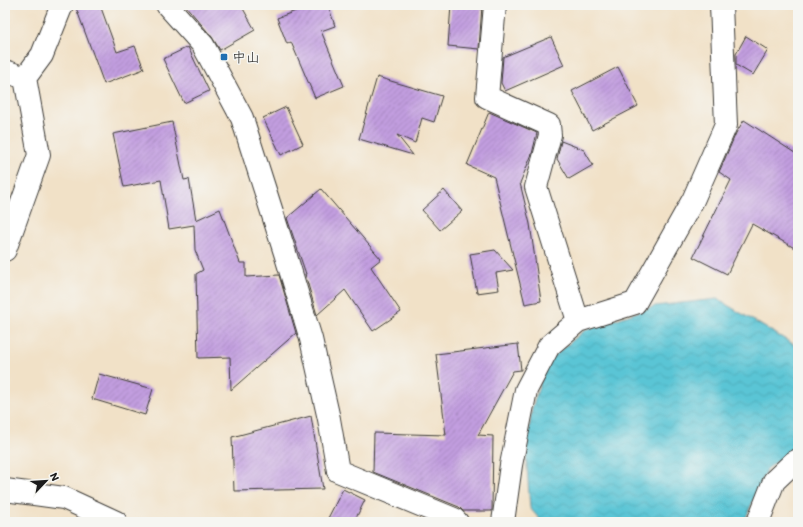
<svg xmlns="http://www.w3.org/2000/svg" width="803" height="527" font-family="Itim,'Klee One',sans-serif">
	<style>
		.water { fill: url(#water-waves); stroke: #3b7078 }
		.building { fill: url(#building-hatch) }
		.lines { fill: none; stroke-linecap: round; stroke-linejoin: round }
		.minor-casing { stroke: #3c3a36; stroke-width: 24 }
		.minor { stroke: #fff; stroke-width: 22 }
		.poi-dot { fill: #1f6fb2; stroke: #f6f6f2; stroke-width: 1.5 }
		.labels { text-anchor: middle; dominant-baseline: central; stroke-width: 3; stroke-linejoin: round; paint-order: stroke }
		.poi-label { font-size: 14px; fill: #1c1c1c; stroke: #f6f6f2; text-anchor: start }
	</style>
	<defs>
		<pattern id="water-waves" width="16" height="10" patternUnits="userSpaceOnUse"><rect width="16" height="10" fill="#5ac5d5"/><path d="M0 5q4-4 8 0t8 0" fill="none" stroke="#4ea9b6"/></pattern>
		<pattern id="building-hatch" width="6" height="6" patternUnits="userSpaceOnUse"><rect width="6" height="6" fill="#c29ee0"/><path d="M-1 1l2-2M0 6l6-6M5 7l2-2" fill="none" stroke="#9d80b5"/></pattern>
	</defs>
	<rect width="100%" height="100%" fill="#f6f6f2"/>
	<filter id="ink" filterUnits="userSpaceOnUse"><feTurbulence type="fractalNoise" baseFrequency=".025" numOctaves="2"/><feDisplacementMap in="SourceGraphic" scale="8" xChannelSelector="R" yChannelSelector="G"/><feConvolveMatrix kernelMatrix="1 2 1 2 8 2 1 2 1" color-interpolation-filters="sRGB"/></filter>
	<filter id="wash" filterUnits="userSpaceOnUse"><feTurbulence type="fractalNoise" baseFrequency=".012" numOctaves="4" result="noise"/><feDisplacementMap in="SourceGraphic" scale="16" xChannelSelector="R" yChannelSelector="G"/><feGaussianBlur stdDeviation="0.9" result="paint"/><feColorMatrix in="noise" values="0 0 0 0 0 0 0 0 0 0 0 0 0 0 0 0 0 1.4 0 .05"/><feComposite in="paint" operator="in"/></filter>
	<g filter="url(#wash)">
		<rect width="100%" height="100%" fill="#f1e1c7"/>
		<!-- water -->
		<path class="water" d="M717,299L798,347V449L783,457L767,469L744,522H542L530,508L526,454L532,408L547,362L585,330L655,306Z"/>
		<g id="blocks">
			<!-- building -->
			<path class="building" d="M75,5H100L117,52L135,46L144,69L104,84Z
				M185,5H241L255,30L220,50L212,37Z
				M312,5H328L335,26L321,31L344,86L315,98L291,42L287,44L277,18Z
				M451,5H482L479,49L448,46Z
				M746,36L768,50L753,75L736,65V54Z
				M551,37L564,65L505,91L501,83L503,57Z
				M188,47L209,91L184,103L163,59Z
				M618,67L638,106L592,130L572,91Z
				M377,77L442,96L434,122L422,118L415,143L397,135L413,155L359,139Z
				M286,107L303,144L281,155L263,118Z
				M489,112L537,133L532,154L520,183L530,224L541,301L525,304L494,177L467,165Z
				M744,120L798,155V250L752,224L727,274L693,257L731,180L719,172L736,133Z
				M172,122L184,180L189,179L196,220L220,209L240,263H246V277L279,275L296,333L231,390L230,357L198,358L196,274L203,270L195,250L194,225L169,229L161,180L124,187L113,134Z
				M561,141L584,150L593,165L569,179L557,159Z
				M321,189L381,259L371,267L401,312L373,331L345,290L317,315L305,274H306L287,218Z
				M444,190L462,211L440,230L422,210Z
				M495,250L513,270L496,273L499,290L477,293L470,254Z
				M518,344L521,370L513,371L478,435L493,436L492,511H463L459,507L373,472L374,433L446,435L436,354Z
				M99,374L153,389L145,415L92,399Z
				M311,416L323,489L234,491L232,437Z
				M343,489L365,500L354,522H326Z"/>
		</g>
	</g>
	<g filter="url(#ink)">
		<use href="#blocks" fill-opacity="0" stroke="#3c3a36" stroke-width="1"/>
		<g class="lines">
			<defs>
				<path id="minor" d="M167,5L203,45L242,118L285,253L311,339L329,419L338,471L454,519L457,522
					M495,5L487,97L549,125L550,135L536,187L578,321
					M5,71L25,78
					M5,250L39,155L25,78L42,55L62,5
					M5,490L64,498L116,522
					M503,522L511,465L526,390L549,346L578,321L635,303L693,200L726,125L721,5
					M758,522L774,481L794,462L798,460"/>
			</defs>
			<!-- minor casing -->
			<use href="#minor" class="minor-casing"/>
			<!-- minor -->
			<use href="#minor" class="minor"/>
		</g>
	</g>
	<!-- markers -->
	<rect class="poi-dot" x="220" y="53" width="8" height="8" rx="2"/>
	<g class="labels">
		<!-- poi labels -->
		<g class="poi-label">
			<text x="232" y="57">中山</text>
		</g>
	</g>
	<!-- margin -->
	<rect width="803" height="527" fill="none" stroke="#f6f6f2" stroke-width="20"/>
	<!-- north arrow -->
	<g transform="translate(46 481) rotate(65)" stroke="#f6f6f2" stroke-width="3" paint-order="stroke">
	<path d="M0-3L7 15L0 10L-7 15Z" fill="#1c1c1c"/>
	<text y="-6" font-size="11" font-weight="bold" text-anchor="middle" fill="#1c1c1c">N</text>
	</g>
</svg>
